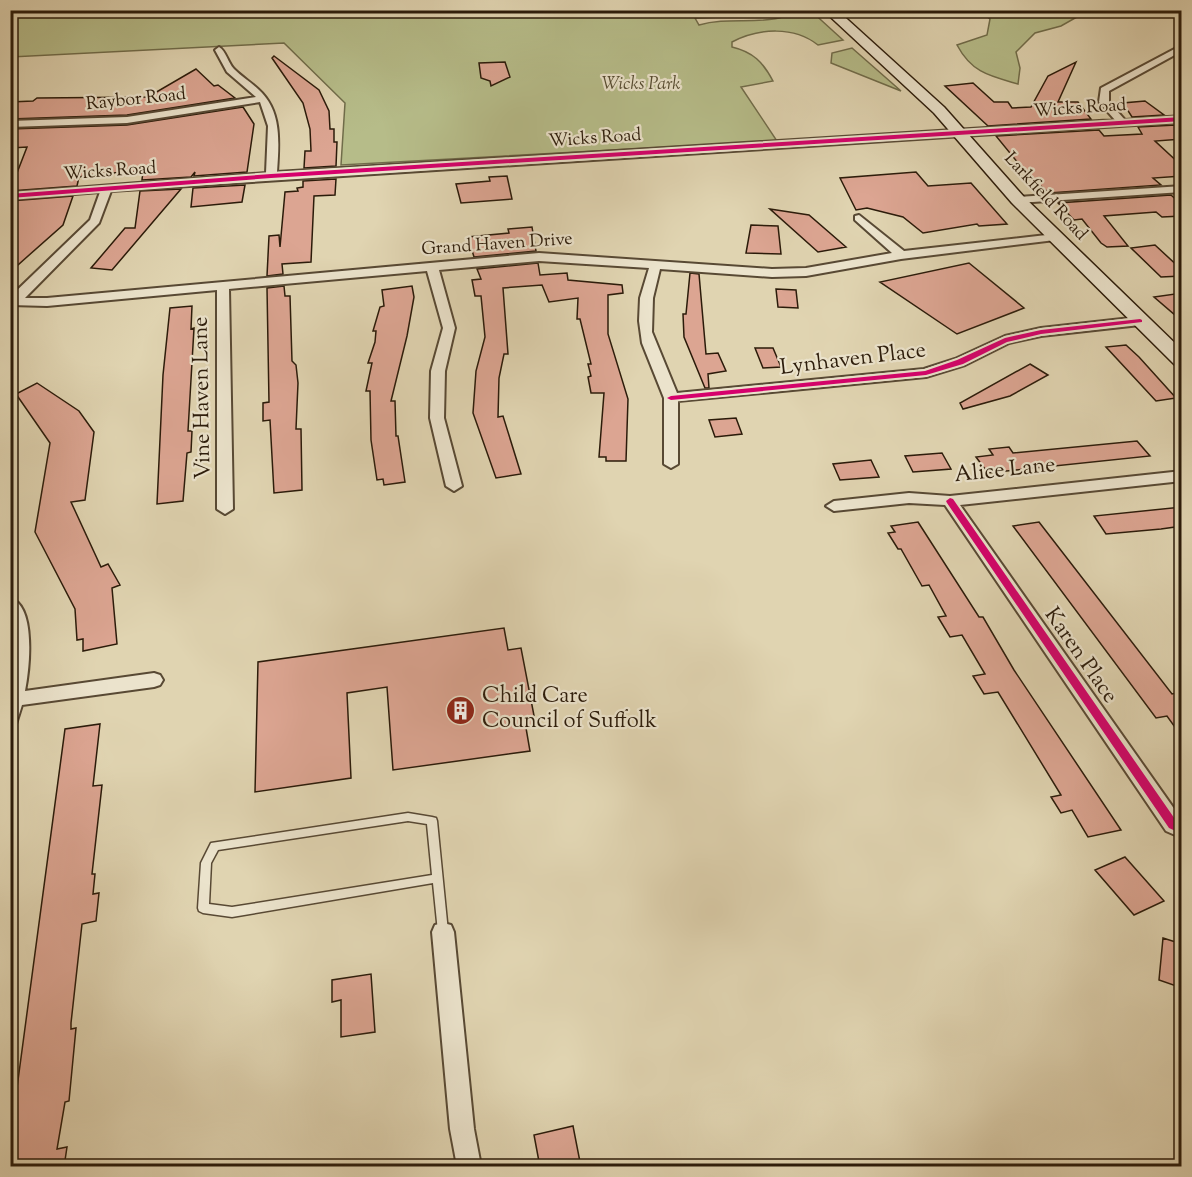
<svg xmlns="http://www.w3.org/2000/svg" width="1192" height="1177" font-family="'Sorts Mill Goudy',serif">
	<style>
		.green { fill: #b6bc89; stroke: #706c4a; stroke-width: 1.5 }
		.building { fill: #dca592; stroke: #2b1b0a; stroke-width: 1.5 }
		.lines { fill: none; stroke-linecap: round; stroke-linejoin: round }
		.lane-casing { stroke: #584934; stroke-width: 3 }
		.street-casing { stroke: #584934; stroke-width: 4 }
		.secondary-casing { stroke: #2b1b0a; stroke-width: 3 }
		.lane { fill: #ebe3cc; fill-rule: evenodd }
		.street { fill: #ebe3cc; fill-rule: evenodd }
		.secondary { fill: #ebe3cc; fill-rule: evenodd }
		.cycleway-casing { stroke: #ebe3cc; stroke-width: 4 }
		.cycleway { fill: #d6006c; fill-rule: evenodd }
		.labels { text-anchor: middle; dominant-baseline: central; stroke-width: 4.5; stroke-linejoin: round; paint-order: stroke }
		.far-park-label { font-size: 18px; font-style: italic; fill: #554b30; stroke: #ebe3cc }
		.far-street-label { font-size: 18px; fill: #2b1b0a; stroke: #ebe3cc }
		.street-label { font-size: 22px; fill: #2b1b0a; stroke: #ebe3cc }
		.poi-label { font-size: 22px; fill: #2b1b0a; stroke: #ebe3cc; text-anchor: start }
	</style>
	<rect width="100%" height="100%" fill="#e0d4b1"/>
	<filter id="stains"><feTurbulence type="fractalNoise" baseFrequency=".00333" numOctaves="4"/><feColorMatrix values="0 0 0 0 .2 0 0 0 0 .09 0 0 0 0 .02 0 0 0 .5 -.17"/></filter>
	<radialGradient id="worn" r=".72"><stop offset=".6" stop-color="#630" stop-opacity="0"/><stop offset="1" stop-color="#630" stop-opacity=".3"/></radialGradient>
	<!-- green -->
	<path class="green" d="M810,10L843,40L818,45C794,26 759,28 732,42V47C753,52 763,62 773,81L741,87L777,141L341,165L345,103L284,43L11,57L10,11H788L775,15L695,18L699,25C726,17 753,24 779,18C790,15 798,11 810,10Z
		M1078,10L1084,13L1061,26L1035,33L1016,52L1020,68L1018,84C990,76 972,73 957,45L987,35L990,19L980,11Z
		M852,48L901,91L831,63L832,53Z"/>
	<!-- building -->
	<path class="building" d="M274,56L319,90L329,111L330,129H334V142H337L336,166L304,168L305,151H311L310,129L303,103L272,58Z
		M505,62L510,77L491,86L490,81L481,78L479,63Z
		M1076,62L1058,102H1078L1091,119L988,126L945,86L973,83L994,102H1008L1012,108L1031,107L1048,76Z
		M196,69L214,86L218,85L235,98L127,115L10,119V102L33,101L37,98L148,97Z
		M1145,101L1164,115L1132,117L1123,103Z
		M243,107L254,124L247,172L194,176L195,172L191,177L142,180L143,171L96,174L79,177L77,186L10,191L27,147L10,148V129L127,125Z
		M1176,125L1182,128V139L1155,141L1182,166V176L1153,178L1161,185L1049,193L1028,175L996,136L1099,130L1104,136L1142,134L1138,127Z
		M916,172L928,186L971,183L1007,224L979,226L977,224L923,233L903,217L867,208L856,210L840,178Z
		M507,176L512,199L461,203L456,184L490,181L489,177Z
		M336,179L335,195L314,196L311,262L282,264L283,274L267,276L269,236L279,235L280,247L285,192L298,191L297,188L303,187V181Z
		M245,185L242,202L191,207L193,188Z
		M181,189L112,270L91,268L125,228H135L140,191Z
		M1171,195L1182,205V216L1162,217L1156,212L1104,216L1128,246L1107,247L1101,243L1082,219L1074,220L1058,203Z
		M73,196L63,225L10,272V201Z
		M770,209L809,215L846,247L818,252Z
		M751,225L778,226L781,254L746,253Z
		M532,227L536,251L474,257L468,237L509,233L508,229Z
		M1155,245L1182,270V276L1161,277L1131,248Z
		M538,263L540,275L567,273L568,280L622,285L623,293L608,295V334L628,399L626,461H606V457H599L604,393H591L588,377L591,376L588,364H591L580,319H577L578,298L549,302L542,285L503,288L508,354H504L499,378L498,417L503,416L521,474L496,478L473,413L476,371L485,337L481,296H475L472,280L481,279L477,269Z
		M969,263L1024,308L957,334L880,282Z
		M690,273L699,274L706,354L718,353L726,371L708,374L709,388H705L684,337L683,314H686Z
		M284,286L285,296H290L292,361L296,365L298,383L296,429H301L302,490L274,493L270,420L263,421V403L269,402L267,288Z
		M412,286L414,297L407,336L391,401H395L396,436H398L405,482L384,485L383,479L377,480L371,440L370,391H366L372,363H368L375,342L376,331H373L380,307L384,306L382,290Z
		M776,289L796,290L798,308L778,307Z
		M1182,293V321L1154,297Z
		M192,306L191,329L194,328L188,431H192L191,452L187,453L183,501L157,504L163,375L170,308Z
		M1126,345L1139,357L1176,398L1156,401L1106,347Z
		M755,348H773L781,367L763,368Z
		M1030,364L1048,375L1010,396L963,409L960,403Z
		M37,383L79,411L94,432L85,500L71,502L101,567L108,564L120,585L112,588L117,644L83,651V639L77,640L75,609L35,532L50,443L16,394Z
		M736,418L742,434L715,437L709,420Z
		M1137,441L1150,456L988,473L976,457L993,455L989,449L1009,447L1013,453Z
		M942,453L951,469L913,472L905,456Z
		M871,460L879,477L840,480L833,464Z
		M1182,507V526L1161,529L1106,534L1094,516Z
		M918,522L979,617H983L1014,670L1121,830L1088,837L1072,810L1061,813L1051,797L1061,795L998,692L984,694L973,676L985,674L962,635L950,637L938,617L946,616L929,585L922,586L901,549H898L888,533L895,532L891,526Z
		M1039,522L1172,694L1182,692V737L1167,716L1156,718L1013,526Z
		M504,628L508,650L521,648L536,726L526,728L530,751L393,770L387,687L347,693L351,778L255,792L258,662Z
		M100,724L93,786L102,785L92,874H95L93,894L99,893L96,921L82,924L71,1023V1029L76,1028L69,1101L65,1102L57,1149L67,1147L64,1167H10V1140L65,729Z
		M1125,857L1164,901L1134,915L1095,870Z
		M1163,938L1182,944V988L1159,980Z
		M371,974L375,1032L341,1037V1000L332,1002V980Z
		M573,1126L581,1167H540L534,1135Z"/>
	<g class="lines">
		<defs>
			<path id="lane" d="M408,813L432,817L436,818L437,821L448,932L447,935L443,937L439,935L438,932L433,883L232,917L203,913L199,911L198,908L201,863L211,843ZM408,821L427,824L432,875L232,907L209,904L211,863L218,850Z"/>
			<path id="street" d="M1182,45V51L1109,91V102L1125,120L1182,116V122L111,191L99,223L25,298H47L539,253L772,269L806,268L892,253L855,220V216L859,215L904,251L1055,234L1061,237L1055,240L901,259L806,276L772,277L660,269L653,298L652,332L677,393L924,369L955,359L1005,336L1041,328L1140,317L1146,321L1140,325L1041,336L1009,343L965,365L926,377L678,401V464L671,468L664,464V398L642,343L639,321L640,298L649,268L539,261L439,270L455,328L445,371L444,418L462,486L454,491L446,486L430,418L431,371L443,328L427,271L229,289L233,509L225,514L217,509V290L47,306L10,305V297L90,220L100,192L10,199V193L266,173L268,126L260,102L127,123L10,127V121L127,117L256,97L227,72L215,50L219,47C226,51 228,63 234,69C242,77 252,83 259,90C282,111 279,143 277,172L1115,120L1099,102L1101,88Z
				M1182,186V192L1018,203L1013,200L1018,197Z
				M1182,471V481L960,505L1182,820V838L1166,831L945,505L909,503L834,511L826,506L834,501L909,493L950,496Z
				M10,598C37,606 29,671 25,691L154,673L160,675L163,680L160,685L154,687L22,705L16,724L10,726L13,646Z
				M443,923L451,925L454,932L474,1129L481,1166H457L450,1129L432,932L435,925Z"/>
			<path id="secondary" d="M823,10H837L944,107L1024,197L1182,350V367L1175,365L1012,203L934,113Z"/>
		</defs>
		<!-- lane casing -->
		<use href="#lane" class="lane-casing"/>
		<!-- street casing -->
		<use href="#street" class="street-casing"/>
		<!-- secondary casing -->
		<use href="#secondary" class="secondary-casing"/>
		<!-- lane -->
		<use href="#lane" class="lane"/>
		<!-- street -->
		<use href="#street" class="street"/>
		<!-- secondary -->
		<use href="#secondary" class="secondary"/>
		<defs>
			<path id="cycleway" d="M1182,117V121L271,178L10,198V194L271,174Z
				M1140,319L1142,320V322L1041,334L1007,342L963,364L926,375L671,400L667,398L671,396L925,371L957,360L1005,338L1041,330Z
				M950,498L953,499L1177,822L1182,824V834L1169,828L947,503L946,501Z"/>
		</defs>
		<!-- cycleway casing -->
		<use href="#cycleway" class="cycleway-casing"/>
		<!-- cycleway -->
		<use href="#cycleway" class="cycleway"/>
	</g>
	<!-- icons -->
	<defs>
		<symbol id="building-disc" viewBox="-11 -11 22 22"><circle r="9.5" fill="#8f2418" stroke="#ebe3cc"/><path d="M-4-6H4V6H1V3H-1V6H-4ZM-2.5-4.3h1.7v1.8h-1.7ZM.8-4.3h1.7v1.8H.8ZM-2.5-1h1.7V.8h-1.7ZM.8-1h1.7V.8H.8Z" fill="#fff"/></symbol>
	</defs>
	<g fill-rule="evenodd">
		<use href="#building-disc" x="444" y="694" width="33" height="33"/>
	</g>
	<g class="labels">
		<!-- far-park labels -->
		<g class="far-park-label">
			<text x="641" y="85">Wicks Park</text>
		</g>
		<!-- far-street labels -->
		<g class="far-street-label">
			<text transform="translate(136 100) rotate(-6)">Raybor Road</text>
			<text transform="translate(1080 109) rotate(-4)">Wicks Road</text>
			<text transform="translate(595 139) rotate(-4)">Wicks Road</text>
			<text transform="translate(110 172) rotate(-4)">Wicks Road</text>
			<text transform="translate(1045 197) rotate(47)">Larkfield Road</text>
			<text transform="translate(497 245) rotate(-4)">Grand Haven Drive</text>
		</g>
		<!-- street labels -->
		<g class="street-label">
			<text transform="translate(853 360) rotate(-7)">Lynhaven Place</text>
			<text transform="translate(203 398) rotate(-91)">Vine Haven Lane</text>
			<text transform="translate(1005 471) rotate(-6)">Alice Lane</text>
			<text transform="translate(1080 656) rotate(55)">Karen Place</text>
		</g>
		<!-- poi labels -->
		<g class="poi-label">
			<text x="482" y="697">Child Care<tspan x="482" dy="25">Council of Suffolk</tspan></text>
		</g>
	</g>
	<!-- margin -->
	<rect width="1192" height="1177" fill="none" stroke="#e0d4b1" stroke-width="36"/>
	<rect x="12" y="12" width="1168" height="1153" fill="none" stroke="#2b1b0a" stroke-width="3"/>
	<rect x="18" y="18" width="1156" height="1141" fill="none" stroke="#2b1b0a" stroke-width="1.5"/>
	<rect width="100%" height="100%" filter="url(#stains)"/>
	<rect width="100%" height="100%" fill="url(#worn)"/>
</svg>
